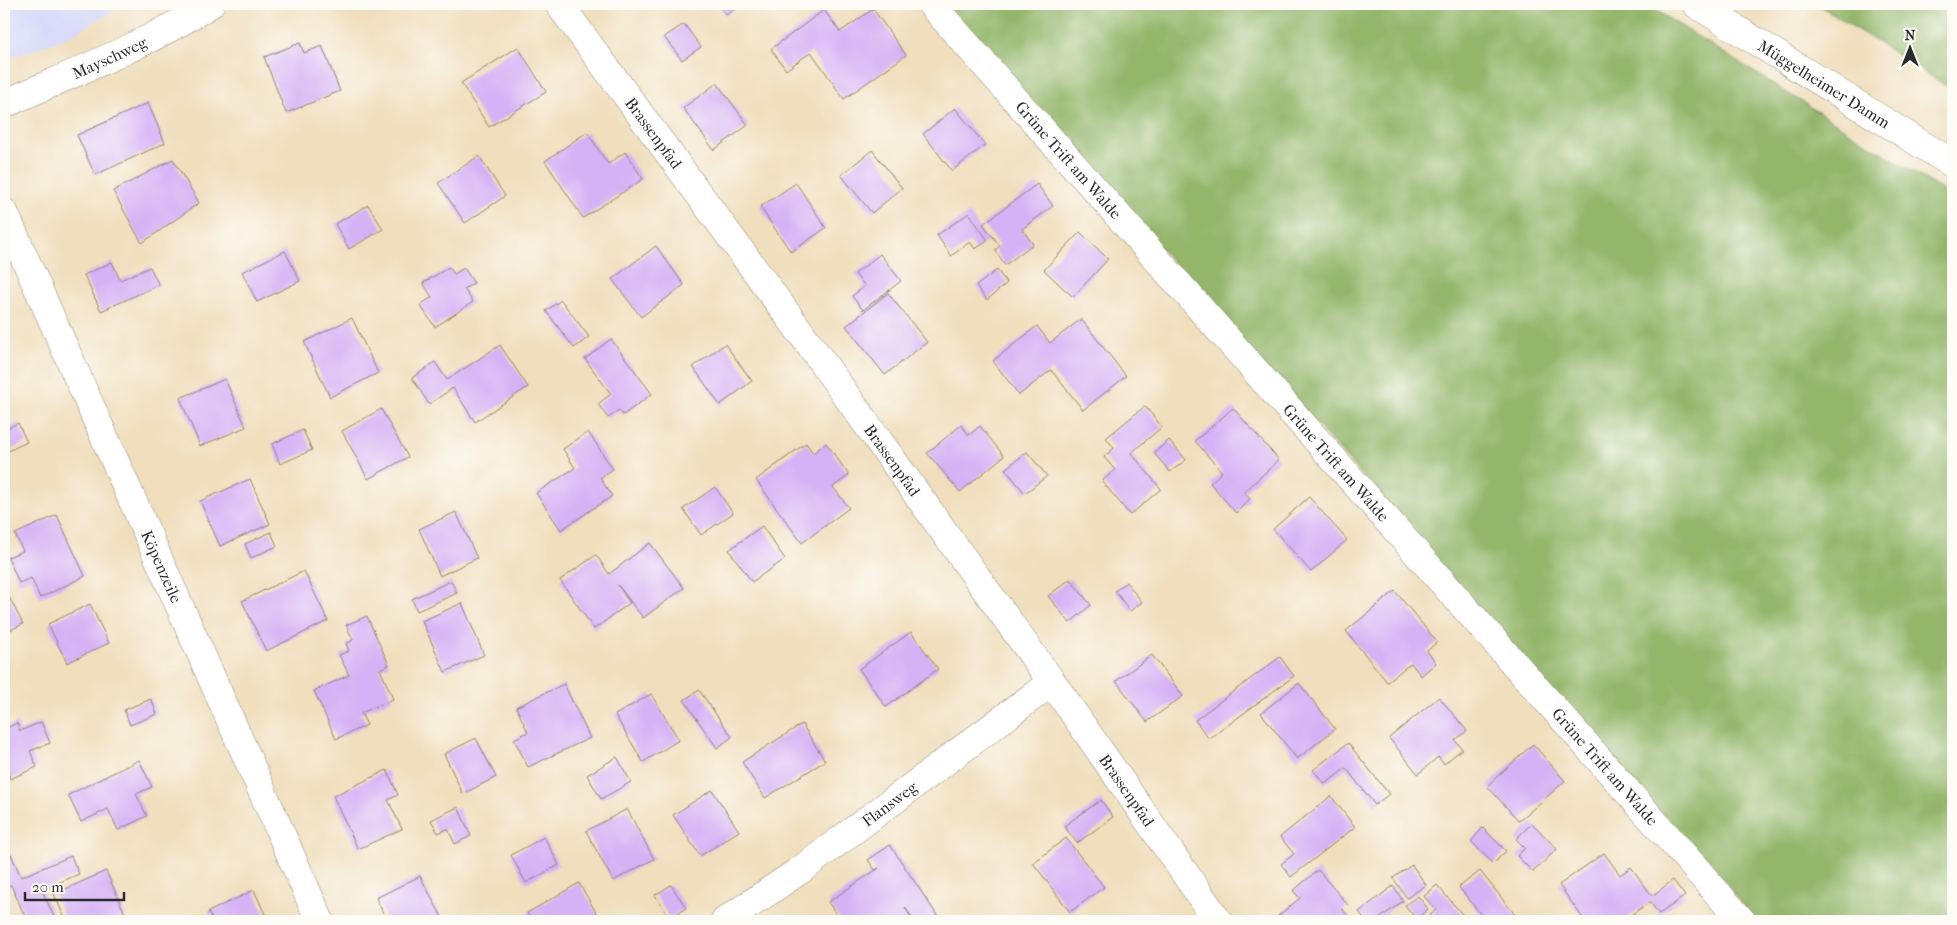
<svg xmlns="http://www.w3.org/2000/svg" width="1957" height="925" font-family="'IM FELL French Canon',serif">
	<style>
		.built { fill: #d5d8f9 }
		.forest { fill: #93b66b; stroke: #5f704b }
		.building { fill: #d5b1f5 }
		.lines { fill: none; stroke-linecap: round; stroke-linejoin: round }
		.street-casing { stroke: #8e8474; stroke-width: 29 }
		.secondary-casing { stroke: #8e8474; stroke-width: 29 }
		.street { stroke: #fff; stroke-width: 28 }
		.secondary { stroke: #fff; stroke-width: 28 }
		.labels { text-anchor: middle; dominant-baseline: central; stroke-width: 5; stroke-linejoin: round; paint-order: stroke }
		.street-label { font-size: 16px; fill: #2b2b2b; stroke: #fdfcf7 }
	</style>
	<rect width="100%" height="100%" fill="#fdfcf7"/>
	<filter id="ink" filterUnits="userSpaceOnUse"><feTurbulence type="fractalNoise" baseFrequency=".02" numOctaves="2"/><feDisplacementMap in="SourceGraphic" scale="10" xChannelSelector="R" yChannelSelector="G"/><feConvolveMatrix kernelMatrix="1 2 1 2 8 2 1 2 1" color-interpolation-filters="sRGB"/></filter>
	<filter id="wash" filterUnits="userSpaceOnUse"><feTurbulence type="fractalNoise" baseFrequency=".0096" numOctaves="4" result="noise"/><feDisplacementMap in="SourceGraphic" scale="20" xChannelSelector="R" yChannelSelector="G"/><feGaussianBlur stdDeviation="1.12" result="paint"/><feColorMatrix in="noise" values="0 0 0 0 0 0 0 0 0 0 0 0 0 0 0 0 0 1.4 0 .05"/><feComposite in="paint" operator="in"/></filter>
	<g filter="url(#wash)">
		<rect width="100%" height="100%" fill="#f0debc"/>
		<!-- built -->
		<path class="built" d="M4,4H127L62,40L4,60Z"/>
		<!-- forest -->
		<path class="forest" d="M944,4H1646L1953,197V921H1757Z
			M1817,4H1953V90Z"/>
		<g id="blocks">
			<!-- building -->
			<path class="building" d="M718,4H742L726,15Z
				M873,9L906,55L844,99L811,52L786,70L771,49L824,10L840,32Z
				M684,24L701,47L682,60L664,37Z
				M300,43L304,53L322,46L340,91L286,113L264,57Z
				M518,47L546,92L489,127L461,83Z
				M717,83L748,125L714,150L683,108Z
				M148,103L165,143L95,175L77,135Z
				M955,108L985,145L952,171L923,134Z
				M587,132L608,164L625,152L643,179L583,218L545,161Z
				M872,150L902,188L872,213L841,175Z
				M479,156L505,196L465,223L438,183Z
				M173,159L199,203L142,243L113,191Z
				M796,183L826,228L791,252L760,207Z
				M1037,184L1053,206L1022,229L1033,244L1005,265L995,250L1000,246L983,224Z
				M368,205L383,229L349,249L335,224Z
				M969,213L988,241L975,249L970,242L951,256L937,235Z
				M1080,232L1108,259L1073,297L1044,270Z
				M656,246L684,285L641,317L612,279Z
				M285,251L300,281L257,302L242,272Z
				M880,254L901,281L863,310L852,296L865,286L855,274Z
				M112,262L120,280L150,267L159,285L101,311L84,275Z
				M449,267L454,274L464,268L474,283L464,289L473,302L435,327L420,305L432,297L423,283Z
				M997,270L1007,283L987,300L976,286Z
				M888,293L927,342L885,375L846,326Z
				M561,300L589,337L574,348L546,311Z
				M352,318L378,373L330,397L304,342Z
				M1081,319L1126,376L1083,410L1051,370L1019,395L993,361L1037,326L1050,343Z
				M611,339L652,394L623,415L619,410L608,418L598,404L611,394L585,359Z
				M725,344L752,381L720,405L693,367Z
				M500,345L528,387L475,422L453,388L429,404L412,378L435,362L447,380Z
				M225,379L246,427L200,446L180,398Z
				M1145,406L1162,427L1131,453L1161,489L1130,515L1102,481L1115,470L1104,457L1114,448L1106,438Z
				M1233,408L1279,460L1244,492L1250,499L1236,513L1210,483L1222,472L1195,441Z
				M381,409L408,457L368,479L342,431Z
				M18,423L27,442L4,453V430Z
				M961,425L969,435L980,426L1004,456L960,492L927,453Z
				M303,430L312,450L280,464L272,444Z
				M588,432L613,469L600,478L612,496L561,530L536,493L575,468L563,449Z
				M1169,440L1186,460L1170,472L1154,453Z
				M806,443L813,453L826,443L849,475L833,487L849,508L802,543L756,480Z
				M1027,452L1047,476L1025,493L1005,469Z
				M250,479L270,524L220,546L200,501Z
				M715,487L733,513L701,535L683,509Z
				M1309,497L1347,540L1311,572L1273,529Z
				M456,512L477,558L440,576L419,529Z
				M57,515L85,576L40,598L31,578L19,583L8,557L23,551L15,534Z
				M762,526L785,559L752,582L729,550Z
				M271,532L277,546L251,558L245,544Z
				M650,543L684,588L643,618L618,585L630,603L594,629L560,580L596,555L609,574Z
				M304,571L328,621L266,651L242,601Z
				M1070,579L1091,605L1070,623L1048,596Z
				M451,581L457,593L417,611L412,599Z
				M1126,582L1142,602L1130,611L1115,591Z
				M4,587L23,624L4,633Z
				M1395,591L1437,642L1427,651L1436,663L1421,676L1411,663L1387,682L1346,631Z
				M462,603L484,655L445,672L422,621Z
				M90,604L109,643L67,663L48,624Z
				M367,616L389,665L380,669L393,699L361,713L367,725L336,739L314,691L349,675L339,655L349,651L346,644L353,640L346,625Z
				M911,632L938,669L886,707L859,669Z
				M1152,655L1183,696L1147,722L1116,681Z
				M1280,657L1294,676L1209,739L1195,720Z
				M1299,683L1335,729L1297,759L1261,713Z
				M564,684L590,738L528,767L514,739L528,732L516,707Z
				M699,690L732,737L717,748L684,700Z
				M651,694L679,740L643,762L615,715Z
				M1439,697L1467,731L1455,740L1462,749L1444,764L1438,757L1418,774L1389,738Z
				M151,699L157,714L130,725L124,710Z
				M41,722L50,743L30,751L37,767L10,779L4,764V729L17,723L20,731Z
				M802,724L825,761L765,798L742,762Z
				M476,738L496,777L463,794L444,754Z
				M1348,743L1389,794L1375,805L1346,768L1325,784L1313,770Z
				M1533,744L1565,781L1519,821L1487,786Z
				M617,757L631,782L601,799L587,775Z
				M139,760L152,787L136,794L147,816L118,830L108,809L81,822L68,795Z
				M387,770L398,795L388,800L402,829L358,849L333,796Z
				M712,790L739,831L700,856L673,815Z
				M1331,796L1355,827L1291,877L1281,864L1294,854L1280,837Z
				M1101,800L1113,817L1077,843L1064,826Z
				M458,807L471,836L455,844L448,829L438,833L431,820Z
				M627,809L654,859L613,881L586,831Z
				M1532,823L1557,849L1533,872L1517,856L1525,848L1516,839Z
				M1483,828L1506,851L1493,864L1471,841Z
				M544,837L559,865L526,883L511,855Z
				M1066,838L1104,887L1070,912L1033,863Z
				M890,845L941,921H914L905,907L913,921H841L828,902L879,868L875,870L868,860Z
				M1604,853L1620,875L1631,867L1652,896L1673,880L1685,896L1659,914L1650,902L1622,921H1585L1559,885Z
				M11,854L21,877L71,856L79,874L42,890L56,921H27L11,885L4,888V858Z
				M1412,865L1426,885L1407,898L1393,878Z
				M1318,870L1348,905L1343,910L1350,918L1345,921H1282L1278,916L1300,898L1293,891Z
				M106,871L126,916L114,921H66L54,894Z
				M1480,871L1520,921H1486L1459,887Z
				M420,876L444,921H387L376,898Z
				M579,883L601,921H532L527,913Z
				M671,885L686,908L670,919L655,895Z
				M1437,885L1468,921H1433L1429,916L1436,910L1424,896Z
				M1393,886L1403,901L1376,921H1366L1359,912Z
				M254,890L268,921H213L208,912Z
				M1418,896L1428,909L1416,919L1405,905Z"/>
		</g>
	</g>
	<g filter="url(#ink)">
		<use href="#blocks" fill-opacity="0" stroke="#8e8474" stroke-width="1"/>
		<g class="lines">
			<defs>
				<g id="street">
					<path id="s1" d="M559,4L807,341L1052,682L1218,921"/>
					<path id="s2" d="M931,4L1742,921"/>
					<path id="s3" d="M4,104C73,73 147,45 210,4"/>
					<path id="s4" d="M4,212L320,921"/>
					<path id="s5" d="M725,921L799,871L1052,682"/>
				</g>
				<g id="secondary">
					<path id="s6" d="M1696,4L1953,164"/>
				</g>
			</defs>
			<!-- street casing -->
			<use href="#street" class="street-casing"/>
			<!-- secondary casing -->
			<use href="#secondary" class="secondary-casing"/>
			<!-- street -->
			<use href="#street" class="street"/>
			<!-- secondary -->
			<use href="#secondary" class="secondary"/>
		</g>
	</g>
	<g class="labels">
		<!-- street labels -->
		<g class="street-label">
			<text stroke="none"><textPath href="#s3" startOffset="115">Mayschweg</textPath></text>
			<text stroke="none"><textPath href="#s6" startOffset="151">Müggelheimer Damm</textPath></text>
			<text stroke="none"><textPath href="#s1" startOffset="160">Brassenpfad</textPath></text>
			<text stroke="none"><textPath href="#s2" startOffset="208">Grüne Trift am Walde</textPath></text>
			<text stroke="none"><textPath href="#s1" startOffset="565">Brassenpfad</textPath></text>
			<text stroke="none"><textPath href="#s2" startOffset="612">Grüne Trift am Walde</textPath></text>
			<text stroke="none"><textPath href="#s4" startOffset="388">Köpenzeile</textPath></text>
			<text stroke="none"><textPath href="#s2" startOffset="1018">Grüne Trift am Walde</textPath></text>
			<text stroke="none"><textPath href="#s1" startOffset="970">Brassenpfad</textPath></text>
			<text stroke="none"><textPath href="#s5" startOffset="202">Flansweg</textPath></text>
		</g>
	</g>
	<!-- margin -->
	<rect width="1957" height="925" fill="none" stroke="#fdfcf7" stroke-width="20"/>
	<!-- north arrow -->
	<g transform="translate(1910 48)" stroke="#fdfcf7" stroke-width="4" paint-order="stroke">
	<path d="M0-4L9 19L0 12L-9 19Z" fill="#2b2b2b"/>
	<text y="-8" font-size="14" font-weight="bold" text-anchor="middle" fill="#2b2b2b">N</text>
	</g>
	<!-- scale -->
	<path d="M25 892v8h99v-8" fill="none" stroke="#2b2b2b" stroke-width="2.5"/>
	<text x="32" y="892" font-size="15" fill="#2b2b2b" stroke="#fdfcf7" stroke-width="4" paint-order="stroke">20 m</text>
</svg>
